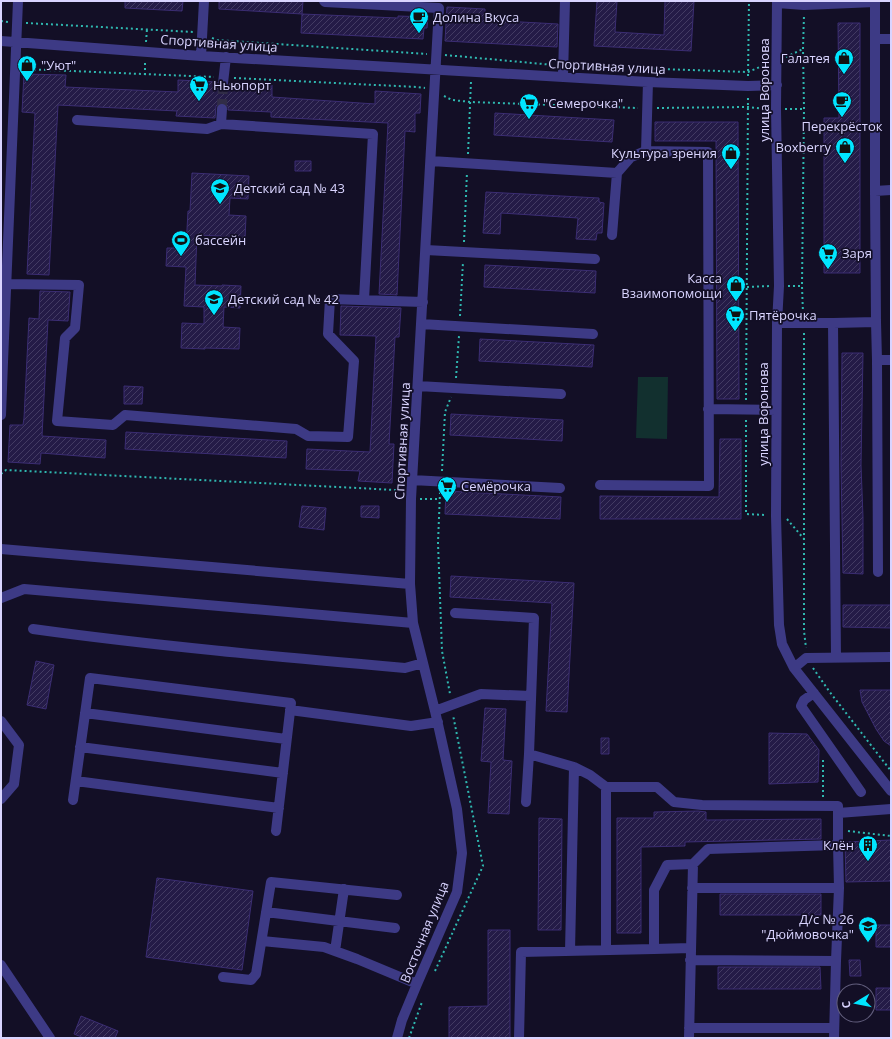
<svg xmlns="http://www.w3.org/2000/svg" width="892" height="1039" font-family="'Open Sans',sans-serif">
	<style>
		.garden { fill: #12302f }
		.building { fill: url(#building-hatch); stroke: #3b2d73 }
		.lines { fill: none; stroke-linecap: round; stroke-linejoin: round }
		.minor-tunnel { stroke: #312d47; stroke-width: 10; stroke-dasharray: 10 5; stroke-linecap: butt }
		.path { stroke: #2fb8b0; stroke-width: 2; stroke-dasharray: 2 3; stroke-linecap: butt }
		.minor { stroke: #3d3a85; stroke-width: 10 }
		.labels { text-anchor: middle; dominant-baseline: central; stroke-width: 3.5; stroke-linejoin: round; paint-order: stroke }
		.poi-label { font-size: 13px; fill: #d9d4ff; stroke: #130f26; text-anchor: start }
		.street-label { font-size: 13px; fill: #d9d4ff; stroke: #130f26 }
	</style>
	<defs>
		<pattern id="building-hatch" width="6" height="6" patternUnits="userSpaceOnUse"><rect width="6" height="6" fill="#241b47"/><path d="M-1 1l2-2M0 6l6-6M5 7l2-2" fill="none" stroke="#433b63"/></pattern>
	</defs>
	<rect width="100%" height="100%" fill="#130f26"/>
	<!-- garden -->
	<path class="garden" d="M638,377H668L667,439L636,438Z"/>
	<!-- building -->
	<path class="building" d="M125,1H183L182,11L125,8Z
		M219,1H303L302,14L219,9Z
		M597,1H617L615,32L664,35L665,1H694L691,51L594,46Z
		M447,7L485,9V20L558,24L557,47L445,41Z
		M302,14L398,18V16L428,17L427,28H424L423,39L301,33Z
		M838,23H860V273H824V118H839Z
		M24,74L66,75L65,87L178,92V80L217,82V85L219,88L223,89L228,87L230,83L272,85V97L375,104V91L421,94L420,113H415V132L405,131L397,295L379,294L388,123L271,117V112L228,110V106L226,104L222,103H219L216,106L215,118L176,116L177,111L58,105L49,275L27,274L35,113L22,112Z
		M495,113L614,120L612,142L494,135Z
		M655,122H738L739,399H717L716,141H655Z
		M295,161H311V171H295Z
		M192,173L249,176L248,199L230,198L229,215L246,216L245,239L221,238V236L197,235L195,285L222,286V285L241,286L240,308L224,307L223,327L240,328L239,349L205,348V349L181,348L182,323L204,324V307L184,306L186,267L166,266L167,248H186L188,211H190Z
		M486,192L599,198V202L604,203L602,233H597L596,240L576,239L578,218L501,213L500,234L483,233Z
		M485,265L596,271L595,293L484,287Z
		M40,291L70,292L68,321L48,320L42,436L106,440L105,458L41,453L40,464L8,462L10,425H23L24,418L29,318L39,319Z
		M341,306L401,308L399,337H395L389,444H394L392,483L358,481L360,471L306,469L307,449L370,452L376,336L340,335Z
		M480,339L594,345L592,367L479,361Z
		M842,353H863L861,465L863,517V574L843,573L841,464Z
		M124,386L143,387L142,404H124Z
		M451,414L563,420L562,441L450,435Z
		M126,432L287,441L286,458L125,449Z
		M720,439H741V519H600V496L719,497Z
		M446,491L561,497L560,519L445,514Z
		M302,506L326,508L324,530L299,527Z
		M361,506H379V518L361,517Z
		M451,576L574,583L567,712L546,711L552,603L450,597Z
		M843,605H891V628L843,627Z
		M36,661L54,665L46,709L27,705Z
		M860,690H891V746L884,741L876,729L862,702Z
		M485,708L506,709L503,760L512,761L509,814L488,813L491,762L481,761Z
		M769,733L807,734L819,750L818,782L769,784Z
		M601,738H609V754H601Z
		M698,811L706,812V820L821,819V839L685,842V846L641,847V933H617V818H654V812Z
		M539,818L562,819L561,930H538Z
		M891,840V881L846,882L845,842Z
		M157,878L253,891L242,970L146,957Z
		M720,894H821V915H720Z
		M876,925H891V947H876Z
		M488,930H510V1038H449V1007L488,1006Z
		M849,960H860L861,976H850Z
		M718,967H820L821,989H718Z
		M876,988H891V1010H876Z
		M81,1016L118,1031L115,1038H84L74,1034Z"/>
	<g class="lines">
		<!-- minor-tunnel -->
		<path class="minor-tunnel" d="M222,109L223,83"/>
		<!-- path -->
		<path class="path" d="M1,21L8,22
			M26,23L194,32
			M212,38L217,40L427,54
			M146,42L147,29
			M445,55L554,65
			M786,57L803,49
			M573,66L748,72L767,64
			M24,69L214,77
			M145,75V62
			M748,76L749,1
			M234,78L417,87L425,88
			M444,96L452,100L471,102L638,108
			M657,108L748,107L766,109
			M785,109H804
			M468,154L471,81
			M464,242L467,172
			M788,286H802
			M747,287L770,286
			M803,314L802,286L804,109L803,49L804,15
			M460,316L463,262
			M804,333V631L806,648
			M456,378L459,336
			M746,400L748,96
			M746,420V514L766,515
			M442,471L445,412L451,397
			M1,474L6,470L396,490L395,498H402
			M440,492L438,543L442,651L450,694
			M420,499H439
			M787,519L804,539
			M813,668L829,691L891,771
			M823,797V757
			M848,831L891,836
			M435,971L483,866L453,715
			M409,1038L422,1002"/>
		<!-- minor -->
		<path class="minor" d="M324,1L325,2L439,8L411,499L410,584L413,623L435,711L457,809L462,853L457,892L417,984L402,1020L397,1038
			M777,1L776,109L779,286L777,323L776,516L779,625L782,644L794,668L891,791
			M777,3L804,5L875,2V191
			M875,39H891
			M1,41L201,56L648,82L748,86L777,85
			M201,56L204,1
			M563,76L565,1
			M223,83L226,57
			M77,120L207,129L221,124L373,134L364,300
			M221,124L222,109
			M431,161L617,173L631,157L646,151
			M612,235L617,173
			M426,250L595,259
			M6,284L79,285L75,328L65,338L57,421L113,425L125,415L296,429L308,436L348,437L354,361L328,334L330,299L423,302
			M876,322L875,191L891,190
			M777,323H833L876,322L877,360H891
			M833,323L836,658
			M421,324L593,334
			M877,360L878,572
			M1,362H3L18,1
			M418,386L561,394
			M708,409L776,410
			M1,415L3,362
			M412,480L560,488
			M600,485L709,486L708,152L646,151L648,82
			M1,549L410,584
			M1,598L24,589L413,623
			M455,613L534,618L529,754L574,767L590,775L606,787V950
			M33,629C156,646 280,657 405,668L423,663
			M794,668L806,658L891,657
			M814,693L804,700L801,706L861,792
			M290,710L411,726L438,722
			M435,711L481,694L531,696
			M85,713L286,739
			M1,721L19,745L14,784L1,799
			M80,747L283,773
			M76,781L279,808
			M606,787H657L674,802L702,805L838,806V845L708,849L693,864L689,1038
			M73,800L90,678L291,703L276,831
			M526,802L529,754
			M838,813L891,809
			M692,888H839
			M266,912L395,928
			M262,941L324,947L357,959L417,984
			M654,949L691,948
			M335,951L344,889
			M570,951L574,767
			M690,960L836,961
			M1,965L50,1038
			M223,977L251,980L256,974L271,882L397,895
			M689,1028H834
			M519,1038L521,952L654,949V890L667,865L693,864
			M834,1038L836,961L839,888L838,845"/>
	</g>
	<!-- icons -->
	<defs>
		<symbol id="cafe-pin" viewBox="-11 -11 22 30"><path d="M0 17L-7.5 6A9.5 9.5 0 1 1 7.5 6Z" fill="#00e5ff" stroke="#130f26"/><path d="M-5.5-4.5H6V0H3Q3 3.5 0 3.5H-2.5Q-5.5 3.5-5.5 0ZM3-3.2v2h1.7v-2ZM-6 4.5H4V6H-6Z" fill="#111"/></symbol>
		<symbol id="shop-pin" viewBox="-11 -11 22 30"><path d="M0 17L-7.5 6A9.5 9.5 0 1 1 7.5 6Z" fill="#00e5ff" stroke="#130f26"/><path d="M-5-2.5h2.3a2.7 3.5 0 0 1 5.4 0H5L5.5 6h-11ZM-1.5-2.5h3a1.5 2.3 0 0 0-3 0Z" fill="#111"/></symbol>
		<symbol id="supermarket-pin" viewBox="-11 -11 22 30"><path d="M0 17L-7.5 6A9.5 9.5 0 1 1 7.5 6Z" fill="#00e5ff" stroke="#130f26"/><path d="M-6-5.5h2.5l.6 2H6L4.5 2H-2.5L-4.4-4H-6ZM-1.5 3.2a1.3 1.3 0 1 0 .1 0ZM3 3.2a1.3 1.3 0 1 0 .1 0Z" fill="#111"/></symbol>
		<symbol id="school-pin" viewBox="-11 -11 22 30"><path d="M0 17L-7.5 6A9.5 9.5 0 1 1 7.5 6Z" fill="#00e5ff" stroke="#130f26"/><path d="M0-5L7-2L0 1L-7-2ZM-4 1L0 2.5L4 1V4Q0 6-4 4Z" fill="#111"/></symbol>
		<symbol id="stadium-pin" viewBox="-11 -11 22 30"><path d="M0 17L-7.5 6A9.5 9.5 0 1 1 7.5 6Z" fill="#00e5ff" stroke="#130f26"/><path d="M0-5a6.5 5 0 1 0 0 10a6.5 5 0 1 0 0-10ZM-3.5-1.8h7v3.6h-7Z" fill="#111"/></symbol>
		<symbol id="building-pin" viewBox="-11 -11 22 30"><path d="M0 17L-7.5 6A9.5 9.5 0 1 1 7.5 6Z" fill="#00e5ff" stroke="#130f26"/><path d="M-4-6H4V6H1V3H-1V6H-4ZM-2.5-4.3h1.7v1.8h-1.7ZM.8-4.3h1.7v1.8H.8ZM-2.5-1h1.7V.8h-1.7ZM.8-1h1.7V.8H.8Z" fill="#111"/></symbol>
	</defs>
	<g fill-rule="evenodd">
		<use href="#cafe-pin" x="408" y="6" width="22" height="30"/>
		<use href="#shop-pin" x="833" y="47" width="22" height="30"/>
		<use href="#shop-pin" x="16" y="54" width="22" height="30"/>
		<use href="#supermarket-pin" x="188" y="74" width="22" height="30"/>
		<use href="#cafe-pin" x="831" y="90" width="22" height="30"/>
		<use href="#supermarket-pin" x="518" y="92" width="22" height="30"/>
		<use href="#shop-pin" x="834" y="136" width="22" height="30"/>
		<use href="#shop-pin" x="720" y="142" width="22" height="30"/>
		<use href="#school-pin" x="209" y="177" width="22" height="30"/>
		<use href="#stadium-pin" x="170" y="229" width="22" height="30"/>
		<use href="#supermarket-pin" x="817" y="242" width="22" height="30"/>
		<use href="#shop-pin" x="725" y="274" width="22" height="30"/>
		<use href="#school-pin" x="203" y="288" width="22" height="30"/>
		<use href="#supermarket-pin" x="724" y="304" width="22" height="30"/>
		<use href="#supermarket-pin" x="436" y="475" width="22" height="30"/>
		<use href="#building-pin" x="857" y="834" width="22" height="30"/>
		<use href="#school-pin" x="857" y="915" width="22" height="30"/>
	</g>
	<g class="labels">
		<!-- poi labels -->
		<g class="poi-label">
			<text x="433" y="17">Долина Вкуса</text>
			<text x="830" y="58" text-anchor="end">Галатея</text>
			<text x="41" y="65">"Уют"</text>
			<text x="213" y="85">Ньюпорт</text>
			<text x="543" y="103">"Семерочка"</text>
			<text x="842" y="126" text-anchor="middle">Перекрёсток</text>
			<text x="831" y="147" text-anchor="end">Boxberry</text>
			<text x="717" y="153" text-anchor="end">Культура зрения</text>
			<text x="234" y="188">Детский сад № 43</text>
			<text x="195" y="240">бассейн</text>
			<text x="842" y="253">Заря</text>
			<text x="722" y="278" text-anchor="end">Касса<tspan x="722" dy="15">Взаимопомощи</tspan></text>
			<text x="228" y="299">Детский сад № 42</text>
			<text x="749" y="315">Пятёрочка</text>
			<text x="461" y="486">Семёрочка</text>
			<text x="854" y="845" text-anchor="end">Клён</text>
			<text x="854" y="919" text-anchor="end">Д/с № 26<tspan x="854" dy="15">"Дюймовочка"</tspan></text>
		</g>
		<!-- street labels -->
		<g class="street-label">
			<text transform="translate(219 43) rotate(4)">Спортивная улица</text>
			<text transform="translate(607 66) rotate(3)">Спортивная улица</text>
			<text transform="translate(764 90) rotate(-90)">улица Воронова</text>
			<text transform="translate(763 414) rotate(-90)">улица Воронова</text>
			<text transform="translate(402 441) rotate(-87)">Спортивная улица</text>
			<text transform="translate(424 932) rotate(-68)">Восточная улица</text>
		</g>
	</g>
	<!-- border -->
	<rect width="892" height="1039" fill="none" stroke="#d9d4ff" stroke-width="4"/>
	<!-- north arrow -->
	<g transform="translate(856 1003) rotate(260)"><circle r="19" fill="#130f26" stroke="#625e7d"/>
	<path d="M0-3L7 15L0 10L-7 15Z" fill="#00e5ff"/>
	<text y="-6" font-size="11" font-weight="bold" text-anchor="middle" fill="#d9d4ff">С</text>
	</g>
</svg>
